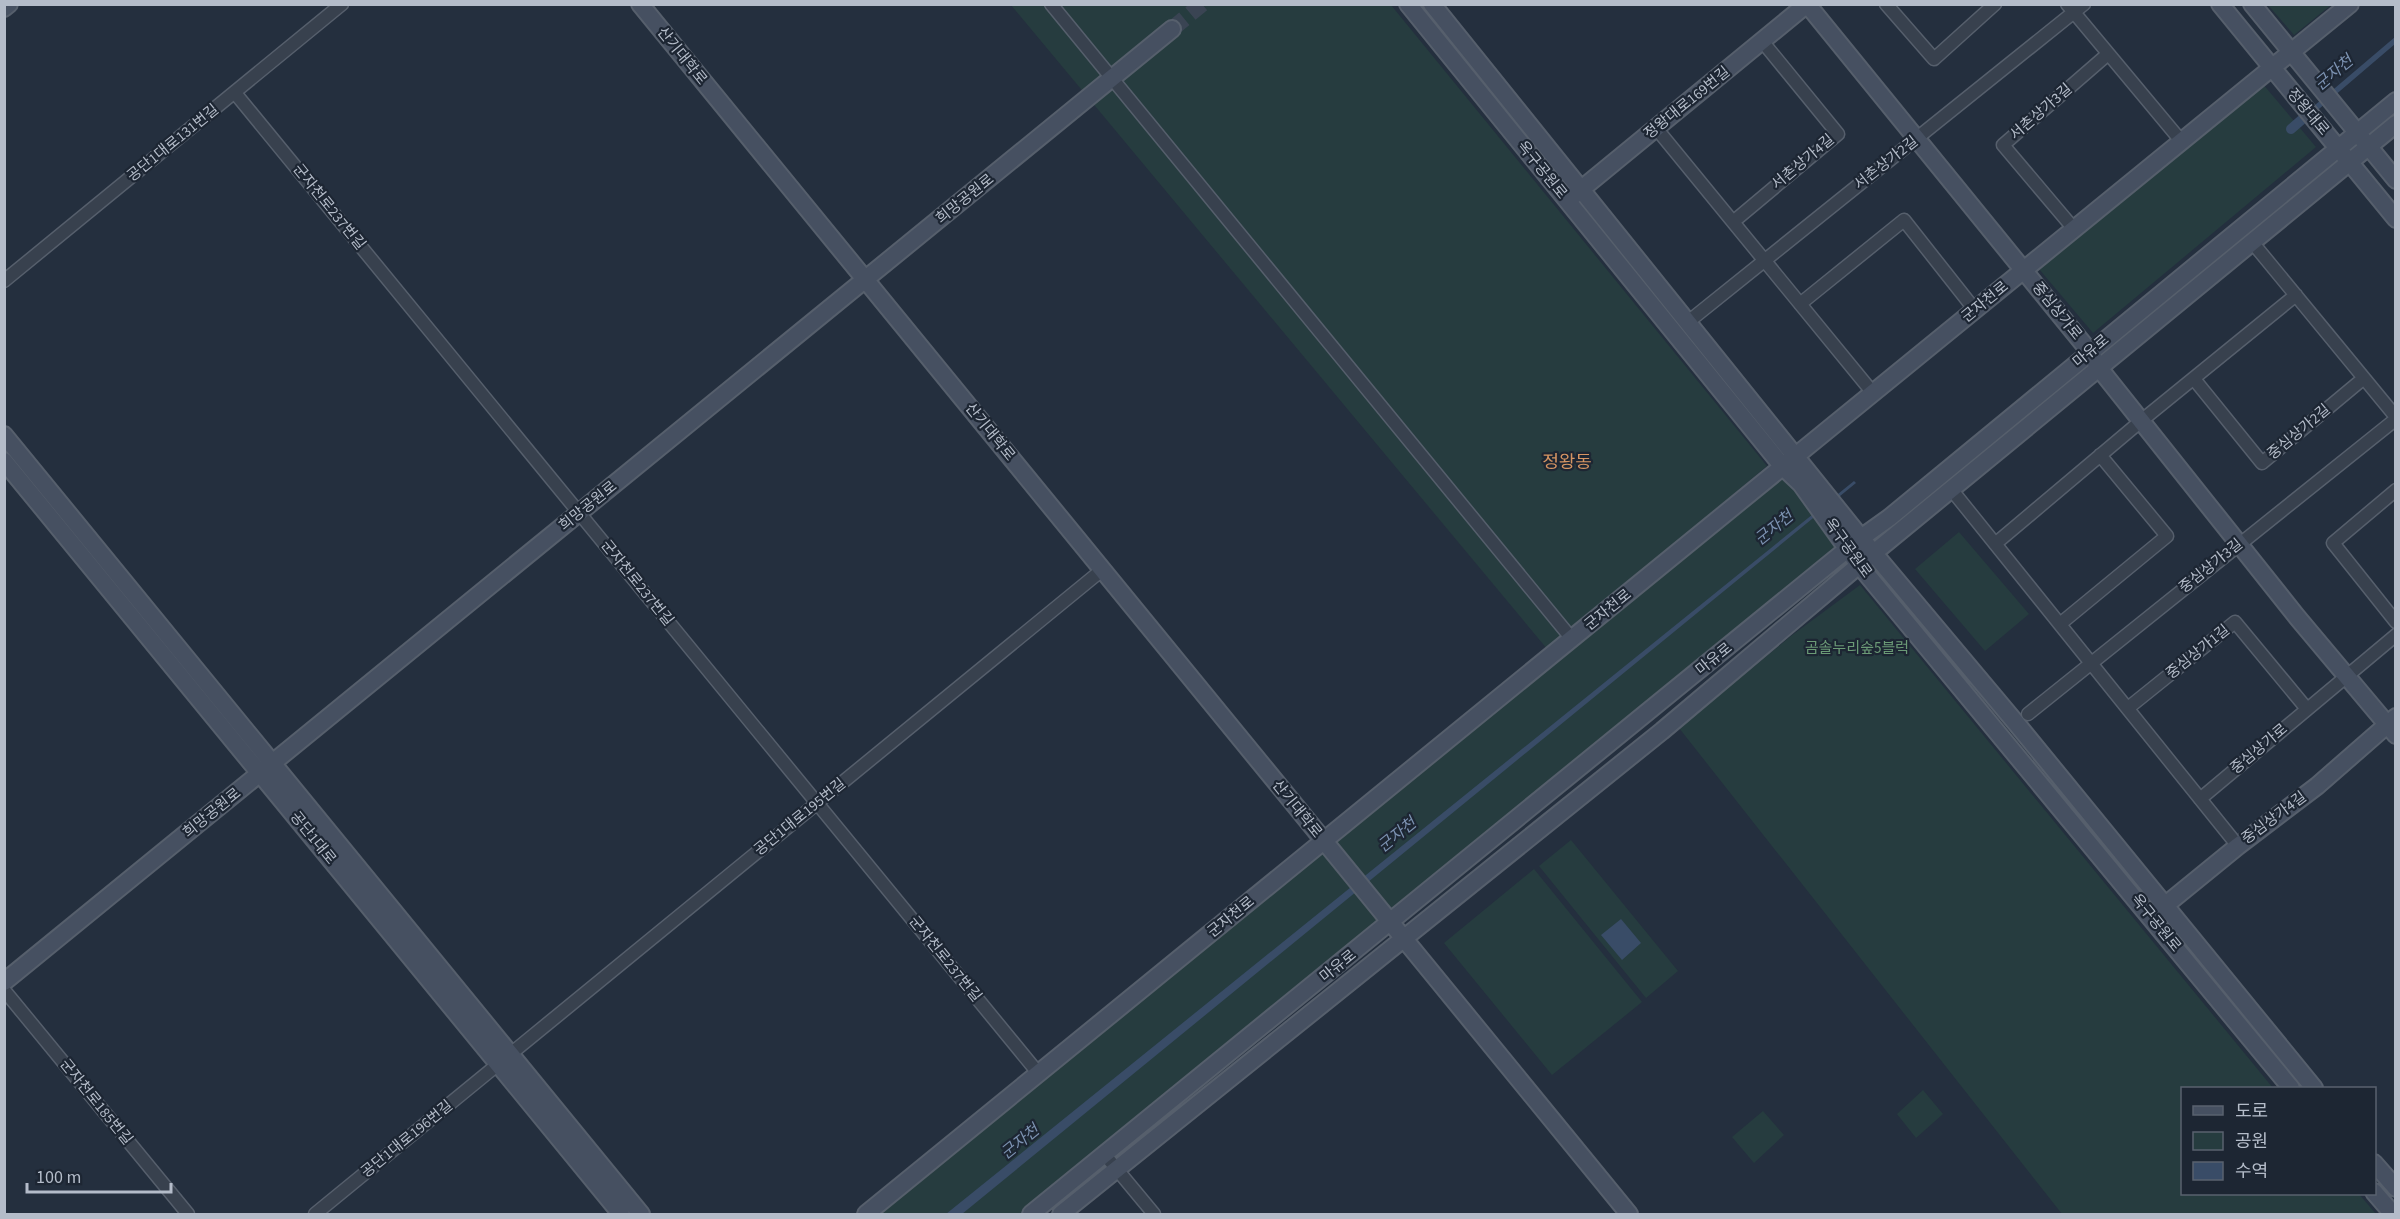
<svg xmlns="http://www.w3.org/2000/svg" width="2400" height="1219" font-family="'Source Sans 3','Noto Sans KR',sans-serif">
	<style>
		.green { fill: #263c3f }
		.water { fill: #394c67 }
		.lines { fill: none; stroke-linecap: round; stroke-linejoin: round }
		.canal { stroke: #394c67; stroke-width: 10 }
		.secondary-tunnel { stroke: #3a4453; stroke-width: 16; stroke-dasharray: 16 8; stroke-linecap: butt }
		.street-casing { stroke: #565f6c; stroke-width: 15 }
		.secondary-casing { stroke: #565f6c; stroke-width: 20 }
		.street { stroke: #38414e; stroke-width: 12 }
		.secondary { stroke: #465061; stroke-width: 16 }
		.labels { text-anchor: middle; dominant-baseline: central; stroke-width: 4.5; stroke-linejoin: round; paint-order: stroke }
		.street-label { font-size: 15px; fill: #b4bcc9; stroke: #1d2633 }
		.park-label { font-size: 15px; fill: #6b9a76; stroke: #1d2633 }
		.water-label { font-size: 16px; font-style: italic; fill: #7c92b1; stroke: #1d2633 }
		.quarter-label { font-size: 18px; fill: #d59563; stroke: #1d2633 }
	</style>
	<rect width="100%" height="100%" fill="#242f3e"/>
	<!-- green -->
	<path class="green" d="M1011,5H1391L1767,466L1548,650Z
		M2268,5H2331L2294,35Z
		M2262,83L2316,147L2093,333L2039,269Z
		M1783,467L1848,550L1032,1214H866Z
		M1959,532L2029,614L1985,651L1915,569Z
		M1860,585L2273,1088H2182V1194H2359L2376,1214H2062L1679,728L1791,636Z
		M1571,840L1678,971L1646,998L1539,866Z
		M1534,869L1642,1002L1552,1075L1444,943Z
		M1923,1090L1943,1114L1916,1138L1897,1114Z
		M1763,1111L1784,1135L1754,1163L1732,1137Z"/>
	<!-- water -->
	<path class="water" d="M2395,37V44L2299,126L2295,122Z
		M1854,481L1856,483L962,1214H946Z
		M1621,919L1641,943L1622,960L1601,935Z"/>
	<g class="lines">
		<!-- canal -->
		<path class="canal" d="M2291,129L2306,116"/>
		<!-- secondary-tunnel -->
		<path class="secondary-tunnel" d="M1172,29L1202,4"/>
		<defs>
			<path id="street" d="M1051,4L1572,639
				M1886,4L1934,59L1995,4
				M2067,4L2182,142
				M235,93L1039,1074
				M1656,128L1873,393
				M1733,222L1838,134L1762,41
				M2074,229L2003,145L2108,54
				M2252,242L2396,417
				M4,281L342,4
				M1800,304L1904,220L1975,310
				M1688,322L2084,4
				M2194,379L2262,463L2364,378
				M1951,489L2238,846
				M2396,490L2333,543L2396,622
				M1995,544L2141,421L2296,295
				M2060,624L2167,536L2100,455
				M2128,708L2235,622L2307,709
				M2028,714L2396,419
				M2200,799L2396,635
				M4,990L188,1214
				M1105,1155L1154,1214
				M315,1214L1102,570"/>
			<path id="secondary" d="M640,4L1629,1214
				M1408,4L1783,467L1801,484L1859,565L2291,1088
				M1432,4L1861,538L2016,723L2314,1088
				M1807,4L2090,352L2099,368L2297,617L2396,735
				M2220,4L2396,219
				M2252,4L2396,180
				M4,8L9,4
				M1573,196L1807,4
				M4,435L641,1214
				M4,461L621,1214
				M2157,912L2238,846L2317,786L2396,717
				M4,982L1172,29
				M2374,1163L2396,1188
				M2374,1192L2393,1214
				M866,1214L2350,4
				M1031,1214L1861,538L1889,518L2396,101
				M1061,1214L1662,731L1859,565L2396,124"/>
		</defs>
		<!-- street casing -->
		<use href="#street" class="street-casing"/>
		<!-- secondary casing -->
		<use href="#secondary" class="secondary-casing"/>
		<!-- street -->
		<use href="#street" class="street"/>
		<!-- secondary -->
		<use href="#secondary" class="secondary"/>
	</g>
	<g class="labels">
		<!-- street labels -->
		<g class="street-label">
			<text transform="translate(682 56) rotate(51)">산기대학로</text>
			<text transform="translate(1687 103) rotate(-39)">정왕대로169번길</text>
			<text transform="translate(2041 112) rotate(-41)">서촌상가3길</text>
			<text transform="translate(2308 112) rotate(50)">정왕대로</text>
			<text transform="translate(173 143) rotate(-39)">공단1대로131번길</text>
			<text transform="translate(1803 162) rotate(-40)">서촌상가4길</text>
			<text transform="translate(1886 163) rotate(-38)">서촌상가2길</text>
			<text transform="translate(1542 170) rotate(51)">옥구공원로</text>
			<text transform="translate(965 199) rotate(-39)">희망공원로</text>
			<text transform="translate(329 207) rotate(51)">군자천로237번길</text>
			<text transform="translate(1985 302) rotate(-39)">군자천로</text>
			<text transform="translate(2057 311) rotate(51)">중심상가로</text>
			<text transform="translate(2091 351) rotate(-40)">마유로</text>
			<text transform="translate(990 432) rotate(51)">산기대학로</text>
			<text transform="translate(2299 432) rotate(-40)">중심상가2길</text>
			<text transform="translate(588 506) rotate(-39)">희망공원로</text>
			<text transform="translate(1848 548) rotate(54)">옥구공원로</text>
			<text transform="translate(2211 566) rotate(-39)">중심상가3길</text>
			<text transform="translate(637 583) rotate(51)">군자천로237번길</text>
			<text transform="translate(1608 610) rotate(-39)">군자천로</text>
			<text transform="translate(2198 652) rotate(-39)">중심상가1길</text>
			<text transform="translate(1714 659) rotate(-39)">마유로</text>
			<text transform="translate(2259 749) rotate(-40)">중심상가로</text>
			<text transform="translate(1297 809) rotate(51)">산기대학로</text>
			<text transform="translate(212 813) rotate(-39)">희망공원로</text>
			<text transform="translate(800 817) rotate(-39)">공단1대로195번길</text>
			<text transform="translate(2274 818) rotate(-37)">중심상가4길</text>
			<text transform="translate(313 838) rotate(51)">공단1대로</text>
			<text transform="translate(1231 917) rotate(-39)">군자천로</text>
			<text transform="translate(2156 923) rotate(51)">옥구공원로</text>
			<text transform="translate(945 959) rotate(51)">군자천로237번길</text>
			<text transform="translate(1338 966) rotate(-39)">마유로</text>
			<text transform="translate(96 1102) rotate(51)">군자천로185번길</text>
			<text transform="translate(407 1139) rotate(-39)">공단1대로196번길</text>
		</g>
		<!-- park labels -->
		<g class="park-label">
			<text x="1857" y="648">곰솔누리숲5블럭</text>
		</g>
		<!-- water labels -->
		<g class="water-label">
			<text transform="translate(2334 73) rotate(-40)">군자천</text>
			<text transform="translate(1774 528) rotate(-39)">군자천</text>
			<text transform="translate(1397 835) rotate(-39)">군자천</text>
			<text transform="translate(1020 1142) rotate(-39)">군자천</text>
		</g>
		<!-- quarter labels -->
		<g class="quarter-label">
			<text x="1567" y="462">정왕동</text>
		</g>
	</g>
	<!-- border -->
	<rect width="2400" height="1219" fill="none" stroke="#b4bcc9" stroke-width="12"/>
	<!-- legend -->
	<rect x="2181" y="1087" width="195" height="108" fill="#1d2633" stroke="#59626f" stroke-width="1.5"/>
	<rect x="2193" y="1106" width="30" height="9" fill="#465061" stroke="#59626f" stroke-width="1.5"/>
	<text x="2235" y="1117" font-size="18" fill="#b4bcc9">도로</text>
	<rect x="2193" y="1132" width="30" height="18" fill="#263c3f" stroke="#59626f" stroke-width="1.5"/>
	<text x="2235" y="1147" font-size="18" fill="#b4bcc9">공원</text>
	<rect x="2193" y="1162" width="30" height="18" fill="#394c67" stroke="#59626f" stroke-width="1.5"/>
	<text x="2235" y="1177" font-size="18" fill="#b4bcc9">수역</text>
	<!-- scale -->
	<path d="M27 1183v9h144v-9" fill="none" stroke="#b4bcc9" stroke-width="3"/>
	<text x="36" y="1183" font-size="18" fill="#b4bcc9" stroke="#1d2633" stroke-width="4.5" paint-order="stroke">100 m</text>
</svg>
